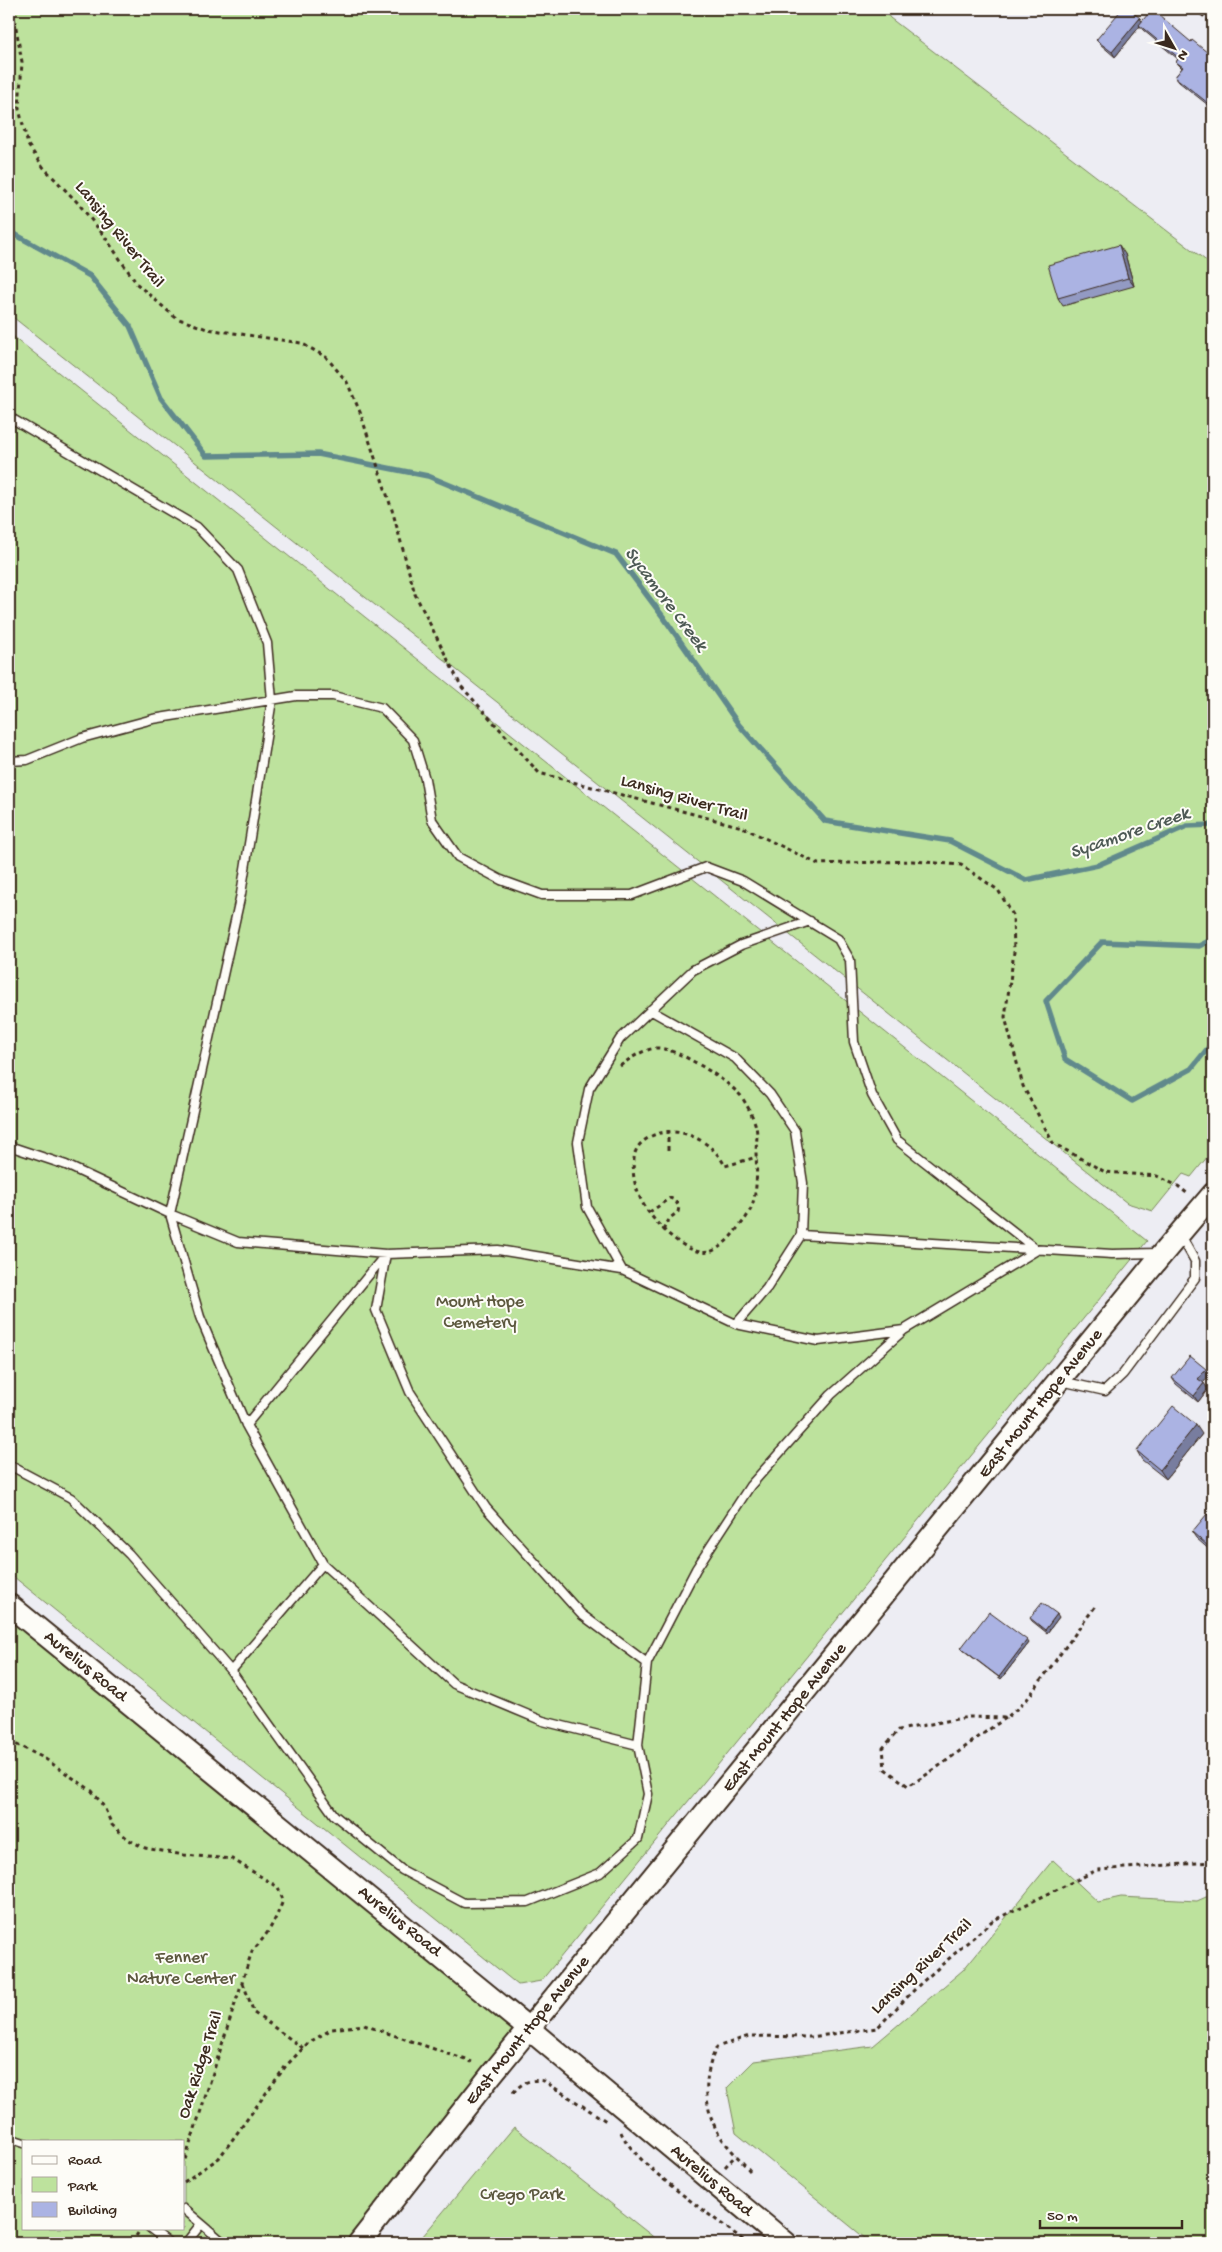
<svg xmlns="http://www.w3.org/2000/svg" width="1222" height="2252" font-family="'Gochi Hand',sans-serif">
	<style>
		.green { fill: #bde29d; stroke: #7c865e; fill-rule: evenodd }
		.lines { fill: none; stroke-linecap: round; stroke-linejoin: round }
		.stream { stroke: #61898c; stroke-width: 5.5 }
		.lane-casing { stroke: #3b2a1e; stroke-width: 11 }
		.secondary-casing { stroke: #3b2a1e; stroke-width: 25 }
		.path { stroke: #3b2a1e; stroke-width: 3; stroke-dasharray: 4 4; stroke-linecap: butt }
		.lane { stroke: #fdfcf7; stroke-width: 8 }
		.secondary { stroke: #fdfcf7; stroke-width: 21 }
		.wall { fill: #939ac3; stroke: #3b2a1e }
		.shaded-wall { fill: #787d9f; stroke: #3b2a1e }
		.building { fill: #abb3e3; stroke: #3b2a1e }
		.labels { text-anchor: middle; dominant-baseline: central; stroke-width: 4; stroke-linejoin: round; paint-order: stroke }
		.street-label { font-size: 18px; fill: #3b2a1e; stroke: #fdfcf7 }
		.park-label { font-size: 18px; fill: #5c583e; stroke: #fdfcf7 }
		.water-label { font-size: 19px; font-style: italic; fill: #4e5a55; stroke: #fdfcf7 }
	</style>
	<rect width="100%" height="100%" fill="#ededf3"/>
	<filter id="ink" filterUnits="userSpaceOnUse"><feTurbulence type="fractalNoise" baseFrequency=".02" numOctaves="2"/><feDisplacementMap in="SourceGraphic" scale="10" xChannelSelector="R" yChannelSelector="G"/><feConvolveMatrix kernelMatrix="1 2 1 2 8 2 1 2 1" color-interpolation-filters="sRGB"/></filter>
	<g filter="url(#ink)">
		<!-- green -->
		<path class="green" d="M9,9H883L890,18L1213,266V1150L1191,1177L1183,1174L1153,1211L1127,1203L9,314Z
			M9,333L1147,1241L541,1981L518,1985L9,1573Z
			M9,1605L529,2029L355,2243H9ZM24,2141H184V2228H24Z
			M1053,1860L1098,1902L1121,1897L1197,1901L1213,1894V2243H871L736,2133L727,2088L754,2061L873,2046L963,1970Z
			M514,2127L661,2243H417Z"/>
		<g class="lines">
			<!-- stream -->
			<path class="stream" d="M9,231L90,276L130,326L161,398L206,456L318,454L428,476L616,554L664,618L739,725L825,821L950,841L1026,880L1098,865L1187,826L1213,825
				M1213,939L1199,946L1102,942L1046,1001L1065,1059L1132,1101L1191,1069L1213,1042"/>
			<defs>
				<path id="lane" d="M9,417L197,527L238,570L267,643L272,700L241,894L170,1214L200,1317L246,1425L323,1564L454,1684L543,1721L638,1745
					M9,761L27,760L82,738L153,719L296,696H333L382,708L413,740L425,779L432,820L458,857L501,880L542,895H632L706,867L743,881L838,939L850,960L854,1042L872,1095L897,1140L1037,1250
					M650,1010L735,1058L770,1094L795,1131L803,1183L801,1235L767,1288L736,1324
					M9,1146L66,1165L170,1214L238,1242L386,1254L498,1250L622,1270L736,1324L818,1341L904,1330
					M801,1235L1112,1254L1158,1253
					M622,1270L587,1207L578,1142L589,1089L620,1039L693,970L741,945L810,921
					M1061,1381L1105,1391L1123,1374L1195,1278V1261L1181,1236
					M246,1425L386,1254L376,1310L410,1392L486,1508L581,1614L647,1663
					M9,1465L71,1498L129,1554L231,1671L334,1815L402,1870L464,1903L528,1902L600,1873L638,1839L648,1794L638,1745L647,1663L696,1569L750,1486L831,1395L904,1330L1037,1250
					M231,1671L323,1564
					M9,2138L24,2143
					M184,2209L224,2243
					M150,2228L169,2243
					M186,2243L201,2224"/>
				<path id="secondary" d="M9,1605L529,2029L786,2243
					M359,2243L491,2075L1163,1253L1213,1194"/>
			</defs>
			<!-- lane casing -->
			<use href="#lane" class="lane-casing"/>
			<!-- secondary casing -->
			<use href="#secondary" class="secondary-casing"/>
			<!-- path -->
			<path class="path" d="M1195,9L1213,24
				M9,13L15,22L22,62L19,109L28,145L44,168L78,203L105,237L137,284L176,318L207,329L301,343L326,357L347,382L360,412L393,513L415,594L461,686L539,773L742,827L818,864L913,861L961,865L998,890L1013,915L1014,952L1005,1017L1023,1086L1053,1143L1105,1172L1157,1176L1178,1186L1188,1194
				M620,1066C631,1058 642,1050 656,1048C677,1047 728,1081 741,1096C746,1103 754,1118 756,1127C758,1135 756,1145 756,1153C757,1173 758,1199 747,1216C743,1223 737,1228 733,1234C727,1241 718,1250 709,1252C685,1257 646,1216 639,1195C634,1183 632,1172 634,1159C635,1148 640,1143 648,1138C674,1122 712,1139 725,1166L757,1157
				M668,1130V1153
				M649,1212C657,1208 662,1203 670,1198L675,1200L679,1207L678,1212L670,1218L663,1230
				M1006,1718C972,1740 943,1766 908,1786L885,1769L883,1748L899,1730L968,1717L1006,1718L1025,1702L1097,1604
				M9,1741L44,1758L92,1791L104,1807L112,1825L129,1840L145,1848L184,1855L232,1859L278,1887L283,1900C276,1920 267,1936 252,1951L184,2163
				M243,1983L254,2013L303,2048
				M513,2093C522,2082 530,2079 544,2081L606,2121
				M621,2132C633,2164 717,2219 747,2243
				M725,2167L736,2155
				M750,2171C739,2158 724,2144 716,2129C703,2104 704,2071 717,2047L749,2036L811,2037L877,2028L921,1983L992,1921L1097,1870L1213,1862
				M184,2182L219,2158L285,2067L308,2043L332,2029L364,2025L472,2062
				M132,2243L138,2233"/>
			<!-- lane -->
			<use href="#lane" class="lane"/>
			<!-- secondary -->
			<use href="#secondary" class="secondary"/>
		</g>
		<!-- wall -->
		<path class="wall" d="M1142,21L1191,42L1213,57V109L1179,82L1175,77L1182,68L1176,62L1178,59L1143,30L1140,26L1115,57L1100,44L1096,40Z
			M1125,254L1134,286L1063,306L1058,298Z
			M1210,1375L1203,1383L1208,1389L1198,1402L1176,1384L1172,1378Z
			M1202,1434L1166,1479L1142,1460L1137,1451Z
			M1213,1519L1212,1552L1196,1538L1192,1532Z
			M1059,1617L1047,1633L1032,1621L1030,1618Z
			M1029,1643L1001,1679L963,1650L961,1648Z"/>
		<!-- shaded-wall -->
		<path class="shaded-wall" d="M1140,18L1143,23L1139,25L1140,26L1115,57L1112,52Z
			M1119,245L1125,254L1134,286L1128,278Z
			M1206,1369L1210,1375L1202,1384L1198,1379Z
			M1204,1383L1208,1389L1198,1402L1194,1396Z
			M1196,1425L1202,1434L1166,1479L1160,1470Z
			M1213,1540V1550L1212,1552L1208,1546Z
			M1057,1614L1059,1617L1047,1633L1045,1630Z
			M1027,1640L1029,1643L1001,1679L999,1677Z"/>
		<!-- building -->
		<path class="building" d="M1122,9H1129L1140,18L1112,52L1096,40Z
			M1152,9L1191,42L1192,40L1213,57V107L1175,77L1183,67L1176,62L1179,58L1139,25Z
			M1119,245L1128,278L1058,298L1048,265Z
			M1190,1356L1206,1369L1198,1379L1204,1383L1194,1396L1172,1378Z
			M1173,1406L1196,1425L1160,1470L1137,1451Z
			M1207,1514L1213,1519V1540L1208,1546L1192,1532Z
			M1042,1603L1057,1614L1045,1630L1030,1618Z
			M989,1612L1027,1640L999,1677L961,1648Z"/>
	</g>
	<g class="labels">
		<!-- street labels -->
		<g class="street-label">
			<text transform="translate(119 235) rotate(51)">Lansing River Trail</text>
			<text transform="translate(684 799) rotate(16)">Lansing River Trail</text>
			<text transform="translate(1041 1404) rotate(-51)">East Mount Hope Avenue</text>
			<text transform="translate(85 1667) rotate(39)">Aurelius Road</text>
			<text transform="translate(785 1718) rotate(-51)">East Mount Hope Avenue</text>
			<text transform="translate(399 1922) rotate(39)">Aurelius Road</text>
			<text transform="translate(922 1967) rotate(-43)">Lansing River Trail</text>
			<text transform="translate(528 2031) rotate(-51)">East Mount Hope Avenue</text>
			<text transform="translate(201 2065) rotate(-72)">Oak Ridge Trail</text>
			<text transform="translate(711 2181) rotate(40)">Aurelius Road</text>
		</g>
		<!-- park labels -->
		<g class="park-label">
			<text x="480" y="1302">Mount Hope<tspan x="480" dy="21">Cemetery</tspan></text>
			<text x="181" y="1958">Fenner<tspan x="181" dy="21">Nature Center</tspan></text>
			<text x="522" y="2195">Crego Park</text>
		</g>
		<!-- water labels -->
		<g class="water-label">
			<text transform="translate(665 600) rotate(53)">Sycamore Creek</text>
			<text transform="translate(1130 834) rotate(-19)">Sycamore Creek</text>
		</g>
	</g>
	<!-- margin -->
	<rect width="1222" height="2252" fill="none" stroke="#fdfcf7" stroke-width="30"/>
	<rect x="15" y="15" width="1192" height="2222" fill="none" stroke="#3b2a1e" stroke-width="2" filter="url(#ink)"/>
	<!-- legend -->
	<rect x="22" y="2140" width="162" height="90" fill="#fdfcf7" stroke="#afa8a0"/>
	<rect x="32" y="2156" width="25" height="8" fill="#fdfcf7" stroke="#afa8a0"/>
	<text x="68" y="2164" font-size="15" fill="#3b2a1e">Road</text>
	<rect x="32" y="2177" width="25" height="15" fill="#bde29d" stroke="#afa8a0"/>
	<text x="68" y="2190" font-size="15" fill="#3b2a1e">Park</text>
	<rect x="32" y="2202" width="25" height="15" fill="#abb3e3" stroke="#afa8a0"/>
	<text x="68" y="2214" font-size="15" fill="#3b2a1e">Building</text>
	<!-- north arrow -->
	<g transform="translate(1174 48) rotate(129)" stroke="#fdfcf7" stroke-width="4" paint-order="stroke">
	<path d="M0-4L9 19L0 12L-9 19Z" fill="#3b2a1e"/>
	<text y="-8" font-size="14" font-weight="bold" text-anchor="middle" fill="#3b2a1e">N</text>
	</g>
	<!-- scale -->
	<path d="M1040 2220v8h142v-8" fill="none" stroke="#3b2a1e" stroke-width="2.5"/>
	<text x="1047" y="2220" font-size="15" fill="#3b2a1e" stroke="#fdfcf7" stroke-width="4" paint-order="stroke">50 m</text>
</svg>
